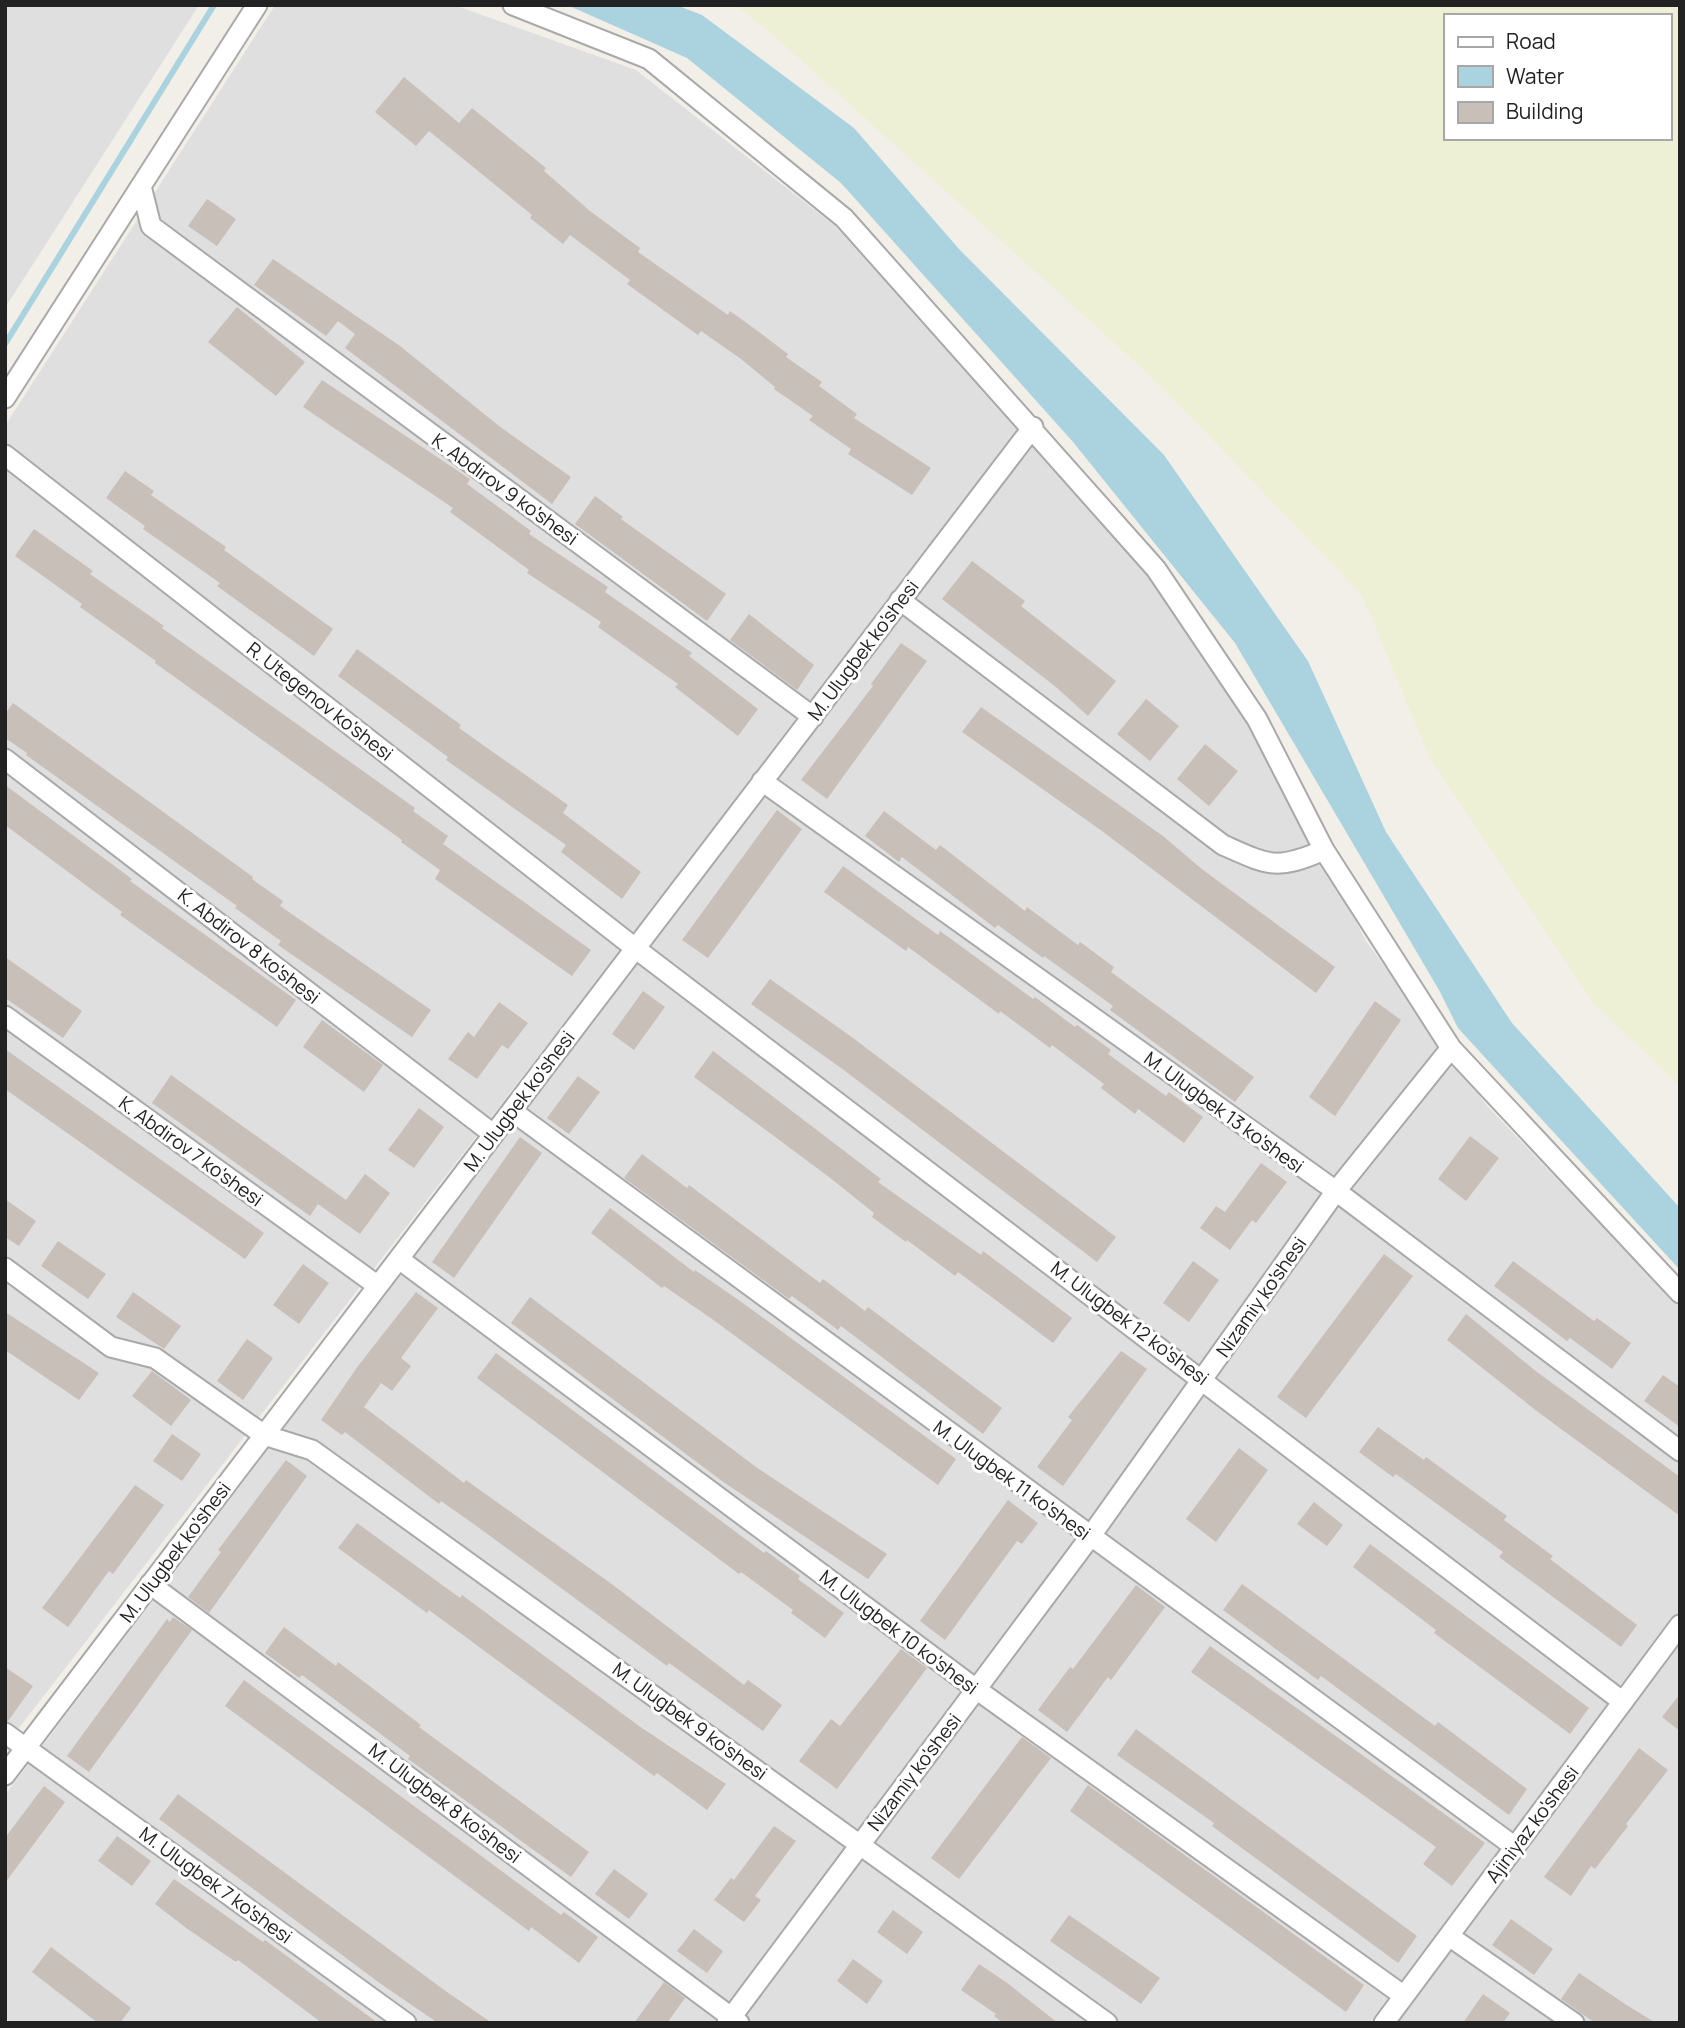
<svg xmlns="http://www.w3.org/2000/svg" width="1685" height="2028" font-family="Manrope,sans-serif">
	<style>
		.residential { fill: #e0dfdf }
		.farmland { fill: #eef0d5; fill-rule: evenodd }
		.water { fill: #aad3df }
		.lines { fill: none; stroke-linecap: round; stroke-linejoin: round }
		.stream { stroke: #aad3df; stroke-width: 6 }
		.building { fill: #c7bfb8 }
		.minor-casing { stroke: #a9a9a9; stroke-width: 23 }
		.minor { stroke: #fff; stroke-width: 19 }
		.labels { text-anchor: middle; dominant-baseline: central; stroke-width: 6; stroke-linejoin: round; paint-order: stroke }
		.street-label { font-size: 19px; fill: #222; stroke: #fff }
	</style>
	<rect width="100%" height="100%" fill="#f2efe9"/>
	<!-- residential -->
	<path class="residential" d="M5,5H199L5,308Z
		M275,5H454L636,70L835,226L1023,429L5,1746V426Z
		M1034,443L1151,579L1252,724L1366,941L1488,1107L1680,1307V2023H11L5,2018V1795Z"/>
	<!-- farmland -->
	<path class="farmland" d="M735,5H1680V1086L1592,1002L1430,759L1362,595L1155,380L775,37ZM1445,16H1669V138H1445Z"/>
	<!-- water -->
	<path class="water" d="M567,5H676L702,15L854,128L959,249L1164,455L1308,661L1386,832L1512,1023L1680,1208V1270L1458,1028L1439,990L1235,643L1073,442L841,183L687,58Z"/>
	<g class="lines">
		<!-- stream -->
		<path class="stream" d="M5,344L214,5"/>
	</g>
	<!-- building -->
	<path class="building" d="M404,77L459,123L472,108L546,168L544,171L590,211L640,248L638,252L728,315L730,311L759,332L788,354L786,357L822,382L819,386L857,414L854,418L931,468L912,495L848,454L851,449L809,420L813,416L774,389L775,387L741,359L701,331L698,335L627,284L630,280L570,235L563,244L530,218L532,215L429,131L416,146L375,112Z
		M207,199L236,219L217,246L188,226Z
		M273,259L400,346L499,426L571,477L552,504L345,348L355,334L338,321L326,336L254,285Z
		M237,307L305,362L276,396L208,342Z
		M322,380L470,479L467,484L531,531L529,534L608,587L605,592L692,653L689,656L758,709L738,736L675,687L678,684L598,627L601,622L527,573L529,570L450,512L453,508L303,407Z
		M125,471L154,491L151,495L226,547L224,550L333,629L314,656L217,586L220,583L143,529L145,526L106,498Z
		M595,496L623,517L621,519L726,594L707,621L575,524Z
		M34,529L93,571L90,574L164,626L162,628L415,808L413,811L448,836L443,844L591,950L572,976L435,879L440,870L401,842L402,840L155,663L156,661L80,607L82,604L15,556Z
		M972,561L1025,601L1021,606L1116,681L1088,716L1056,687L942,599Z
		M749,614L814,665L797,690L730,640Z
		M901,643L927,661L827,799L801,780L873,686L871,684Z
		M357,649L461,725L459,728L568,805L563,813L641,872L622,899L561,852L566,845L446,760L448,757L338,676Z
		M1146,699L1179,726L1150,761L1117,734Z
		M13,703L253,877L252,879L283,901L280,906L431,1010L412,1037L278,945L281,941L235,908L237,906L26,755L27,753L5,738V714Z
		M981,707L1163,836L1203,870L1335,967L1316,993L1102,831L962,732Z
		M1205,744L1238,771L1209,806L1177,779Z
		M5,785L132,879L130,881L296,1000L277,1027L120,915L122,912L5,825Z
		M777,810L802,829L708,958L682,940Z
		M884,811L936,850L940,845L1025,911L1027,907L1078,945L1080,942L1114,967L1111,972L1254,1077L1235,1102L1110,1010L1113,1006L1044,956L1043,958L998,925L995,928L902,857L899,862L865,836Z
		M843,866L938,935L940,931L1033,999L1035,997L1075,1027L1077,1025L1111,1050L1108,1054L1166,1096L1169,1092L1203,1117L1184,1143L1138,1109L1135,1114L1101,1088L1104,1084L1052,1045L1050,1048L1000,1011L999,1014L908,947L906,951L824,892Z
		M5,957L82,1011L63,1038L5,998Z
		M770,979L853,1038L1116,1237L1097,1262L841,1068L751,1004Z
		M643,991L665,1007L634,1050L612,1034Z
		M1375,1001L1401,1020L1335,1116L1309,1097Z
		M499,1002L528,1023L508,1049L502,1045L477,1079L448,1059L468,1032L474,1037Z
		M322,1020L383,1065L364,1092L303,1047Z
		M5,1049L264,1233L245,1259L5,1089Z
		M713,1051L881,1179L878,1182L981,1255L983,1251L1072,1318L1053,1343L958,1272L955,1276L907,1240L906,1242L872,1217L874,1213L829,1177L694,1077Z
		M171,1075L346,1200L365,1174L390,1193L360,1234L318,1204L310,1216L152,1103Z
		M578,1076L600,1092L569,1134L547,1118Z
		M419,1108L444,1127L414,1168L388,1150Z
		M1470,1136L1499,1158L1466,1201L1438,1179Z
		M520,1137L542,1153L454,1278L432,1262Z
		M642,1154L687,1188L689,1185L820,1283L823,1279L865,1311L868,1307L1002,1408L983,1434L841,1326L838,1330L792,1296L789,1299L624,1178Z
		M1261,1163L1287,1182L1256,1223L1252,1220L1230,1250L1200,1228L1216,1206L1225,1212Z
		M5,1199L36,1221L19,1246L5,1237Z
		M610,1208L694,1272L695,1270L740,1301L956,1459L938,1485L712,1319L664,1286L662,1288L591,1233Z
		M58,1241L106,1274L88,1299L41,1266Z
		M1384,1254L1413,1276L1306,1418L1277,1397Z
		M1193,1261L1219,1280L1189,1322L1163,1303Z
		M1513,1261L1594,1321L1597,1318L1631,1343L1612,1369L1570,1338L1567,1341L1494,1286Z
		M303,1264L329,1283L299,1324L273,1305Z
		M133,1292L181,1326L164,1349L116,1317Z
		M416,1292L438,1308L401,1358L411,1366L392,1391L381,1383L364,1407L464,1483L466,1480L609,1582L744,1685L748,1680L782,1705L763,1731L669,1663L667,1666L482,1530L441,1501L439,1504L345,1432L342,1435L321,1420L358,1366Z
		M530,1297L756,1467L887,1554L868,1579L722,1481L511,1323Z
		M5,1312L99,1373L79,1400L5,1350Z
		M1466,1314L1537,1372L1680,1477V1516L1538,1412L1447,1340Z
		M247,1339L273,1358L243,1400L217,1381Z
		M1121,1351L1147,1369L1063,1486L1037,1467L1072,1420L1068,1417Z
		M496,1353L764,1553L766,1551L800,1576L798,1579L844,1613L825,1638L791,1613L793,1610L741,1572L739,1574L477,1378Z
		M152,1371L191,1400L171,1426L132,1396Z
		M1663,1375L1680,1387V1427L1644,1401Z
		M1378,1427L1424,1460L1426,1457L1507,1516L1504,1520L1553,1556L1550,1559L1637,1625L1621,1647L1499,1557L1503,1552L1396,1474L1393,1477L1359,1452Z
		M172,1434L201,1454L182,1481L153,1461Z
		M1239,1448L1268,1470L1216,1542L1186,1519Z
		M286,1460L307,1476L209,1613L188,1597L221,1552L218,1550Z
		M135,1485L164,1505L113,1574L109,1571L68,1627L42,1608Z
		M1008,1500L1038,1523L1022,1544L1017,1541L945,1640L920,1621Z
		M1314,1502L1343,1525L1327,1546L1297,1524Z
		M357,1523L460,1598L462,1595L639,1726L726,1784L707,1810L657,1773L654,1776L429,1610L427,1613L338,1548Z
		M1370,1544L1589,1708L1570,1734L1434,1633L1436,1630L1353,1567Z
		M1242,1584L1435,1726L1438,1722L1527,1789L1509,1815L1321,1676L1318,1680L1223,1610Z
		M1136,1585L1165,1607L1111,1680L1108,1677L1067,1732L1038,1710L1070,1667L1073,1669Z
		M173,1617L192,1630L89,1772L67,1756L167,1619L170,1622Z
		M284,1627L336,1666L338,1662L421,1725L419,1727L589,1852L571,1877L408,1759L410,1756L302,1675L299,1678L265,1653Z
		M1210,1646L1485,1843L1452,1886L1423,1864L1436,1847L1191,1672Z
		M901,1649L927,1668L837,1789L799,1761L831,1719L840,1726Z
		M5,1667L33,1686L8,1721H5Z
		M244,1680L561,1915L564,1912L598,1937L579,1963L531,1927L529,1931L225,1706Z
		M1680,1694V1731L1662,1717Z
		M1136,1729L1417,1936L1398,1963L1212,1826L1214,1823L1117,1755Z
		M1022,1737L1051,1758L959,1879L931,1858Z
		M1639,1748L1668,1770L1626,1824L1628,1826L1595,1869L1591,1866L1571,1896L1544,1877Z
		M1088,1785L1364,1985L1346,2012L1070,1811Z
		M44,1786L65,1802L5,1883V1838Z
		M178,1794L447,1992L492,2023H438L381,1984L159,1819Z
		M774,1826L796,1841L755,1896L761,1900L744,1922L714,1900L731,1878L734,1880Z
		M117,1836L151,1861L132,1886L98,1861Z
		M614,1869L648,1894L629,1919L595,1894Z
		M174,1879L263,1942L265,1940L378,2023H322L238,1960L236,1962L189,1930L155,1904Z
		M893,1910L923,1932L907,1954L877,1932Z
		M1069,1915L1160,1978L1141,2004L1050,1941Z
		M1511,1919L1553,1949L1534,1975L1492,1945Z
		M694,1929L723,1951L707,1973L677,1951Z
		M51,1947L131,2008L120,2023H98L32,1972Z
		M853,1959L883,1981L867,2004L837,1981Z
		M979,1964L1006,1982L1058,2023H1003L994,2016L996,2014L961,1990Z
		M1579,1973L1625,2004L1656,2023H1595L1561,1999Z
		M664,1982L685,1998L667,2023H634Z
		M1483,1994L1510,2013L1503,2023H1463Z"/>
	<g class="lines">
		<defs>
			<path id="minor" d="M257,5L141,186L151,226L813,717
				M513,5L649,59L844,218L1156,569L1257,719L1324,850L1451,1048L1680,1293
				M5,398L141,186
				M5,455L635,948L1623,1702
				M900,600L1223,845C1268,865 1276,871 1324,850
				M5,759L493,1134
				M762,781L1336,1191L1680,1451
				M5,1016L378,1286
				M512,1111L1515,1847
				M399,1259L976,1689L1404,1996
				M5,1268L111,1347L155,1358L264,1435L312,1450L1107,2023
				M150,1584L739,2023
				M5,1733L406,2023
				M5,1775L1033,427
				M1449,1936L1574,2023
				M727,2023L1090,1537L1336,1191L1451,1048
				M1384,2023L1680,1625"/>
		</defs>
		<!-- minor casing -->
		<use href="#minor" class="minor-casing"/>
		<!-- minor -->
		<use href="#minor" class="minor"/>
	</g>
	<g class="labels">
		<!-- street labels -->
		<g class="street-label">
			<text transform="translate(505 489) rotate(36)">K. Abdirov 9 ko'shesi</text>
			<text transform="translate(863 650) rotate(-53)">M. Ulugbek ko'shesi</text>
			<text transform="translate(320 701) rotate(38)">R. Utegenov ko'shesi</text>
			<text transform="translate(249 946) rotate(38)">K. Abdirov 8 ko'shesi</text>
			<text transform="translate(519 1101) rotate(-53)">M. Ulugbek ko'shesi</text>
			<text transform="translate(1224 1112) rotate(36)">M. Ulugbek 13 ko'shesi</text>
			<text transform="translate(191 1151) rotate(36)">K. Abdirov 7 ko'shesi</text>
			<text transform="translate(1261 1297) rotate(-55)">Nizamiy ko'shesi</text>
			<text transform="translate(1130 1323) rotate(37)">M. Ulugbek 12 ko'shesi</text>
			<text transform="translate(1012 1480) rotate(36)">M. Ulugbek 11 ko'shesi</text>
			<text transform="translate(175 1552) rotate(-53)">M. Ulugbek ko'shesi</text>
			<text transform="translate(899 1632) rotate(37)">M. Ulugbek 10 ko'shesi</text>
			<text transform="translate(690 1721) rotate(36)">M. Ulugbek 9 ko'shesi</text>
			<text transform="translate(914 1772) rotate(-53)">Nizamiy ko'shesi</text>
			<text transform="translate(445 1803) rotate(37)">M. Ulugbek 8 ko'shesi</text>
			<text transform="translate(1532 1824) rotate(-53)">Ajiniyaz ko'shesi</text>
			<text transform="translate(216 1885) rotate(36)">M. Ulugbek 7 ko'shesi</text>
		</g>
	</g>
	<!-- border -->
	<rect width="1685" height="2028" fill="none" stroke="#222222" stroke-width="14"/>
	<!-- legend -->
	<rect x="1444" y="14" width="228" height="126" fill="#ffffff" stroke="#a7a7a7" stroke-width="2"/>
	<rect x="1458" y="37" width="35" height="10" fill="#ffffff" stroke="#a7a7a7" stroke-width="2"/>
	<text x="1506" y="49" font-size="21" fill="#222222">Road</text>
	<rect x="1458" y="66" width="35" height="21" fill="#aad3df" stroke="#a7a7a7" stroke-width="2"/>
	<text x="1506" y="84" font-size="21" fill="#222222">Water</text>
	<rect x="1458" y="102" width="35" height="21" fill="#c7bfb8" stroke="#a7a7a7" stroke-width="2"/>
	<text x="1506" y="119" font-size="21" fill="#222222">Building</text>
</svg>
